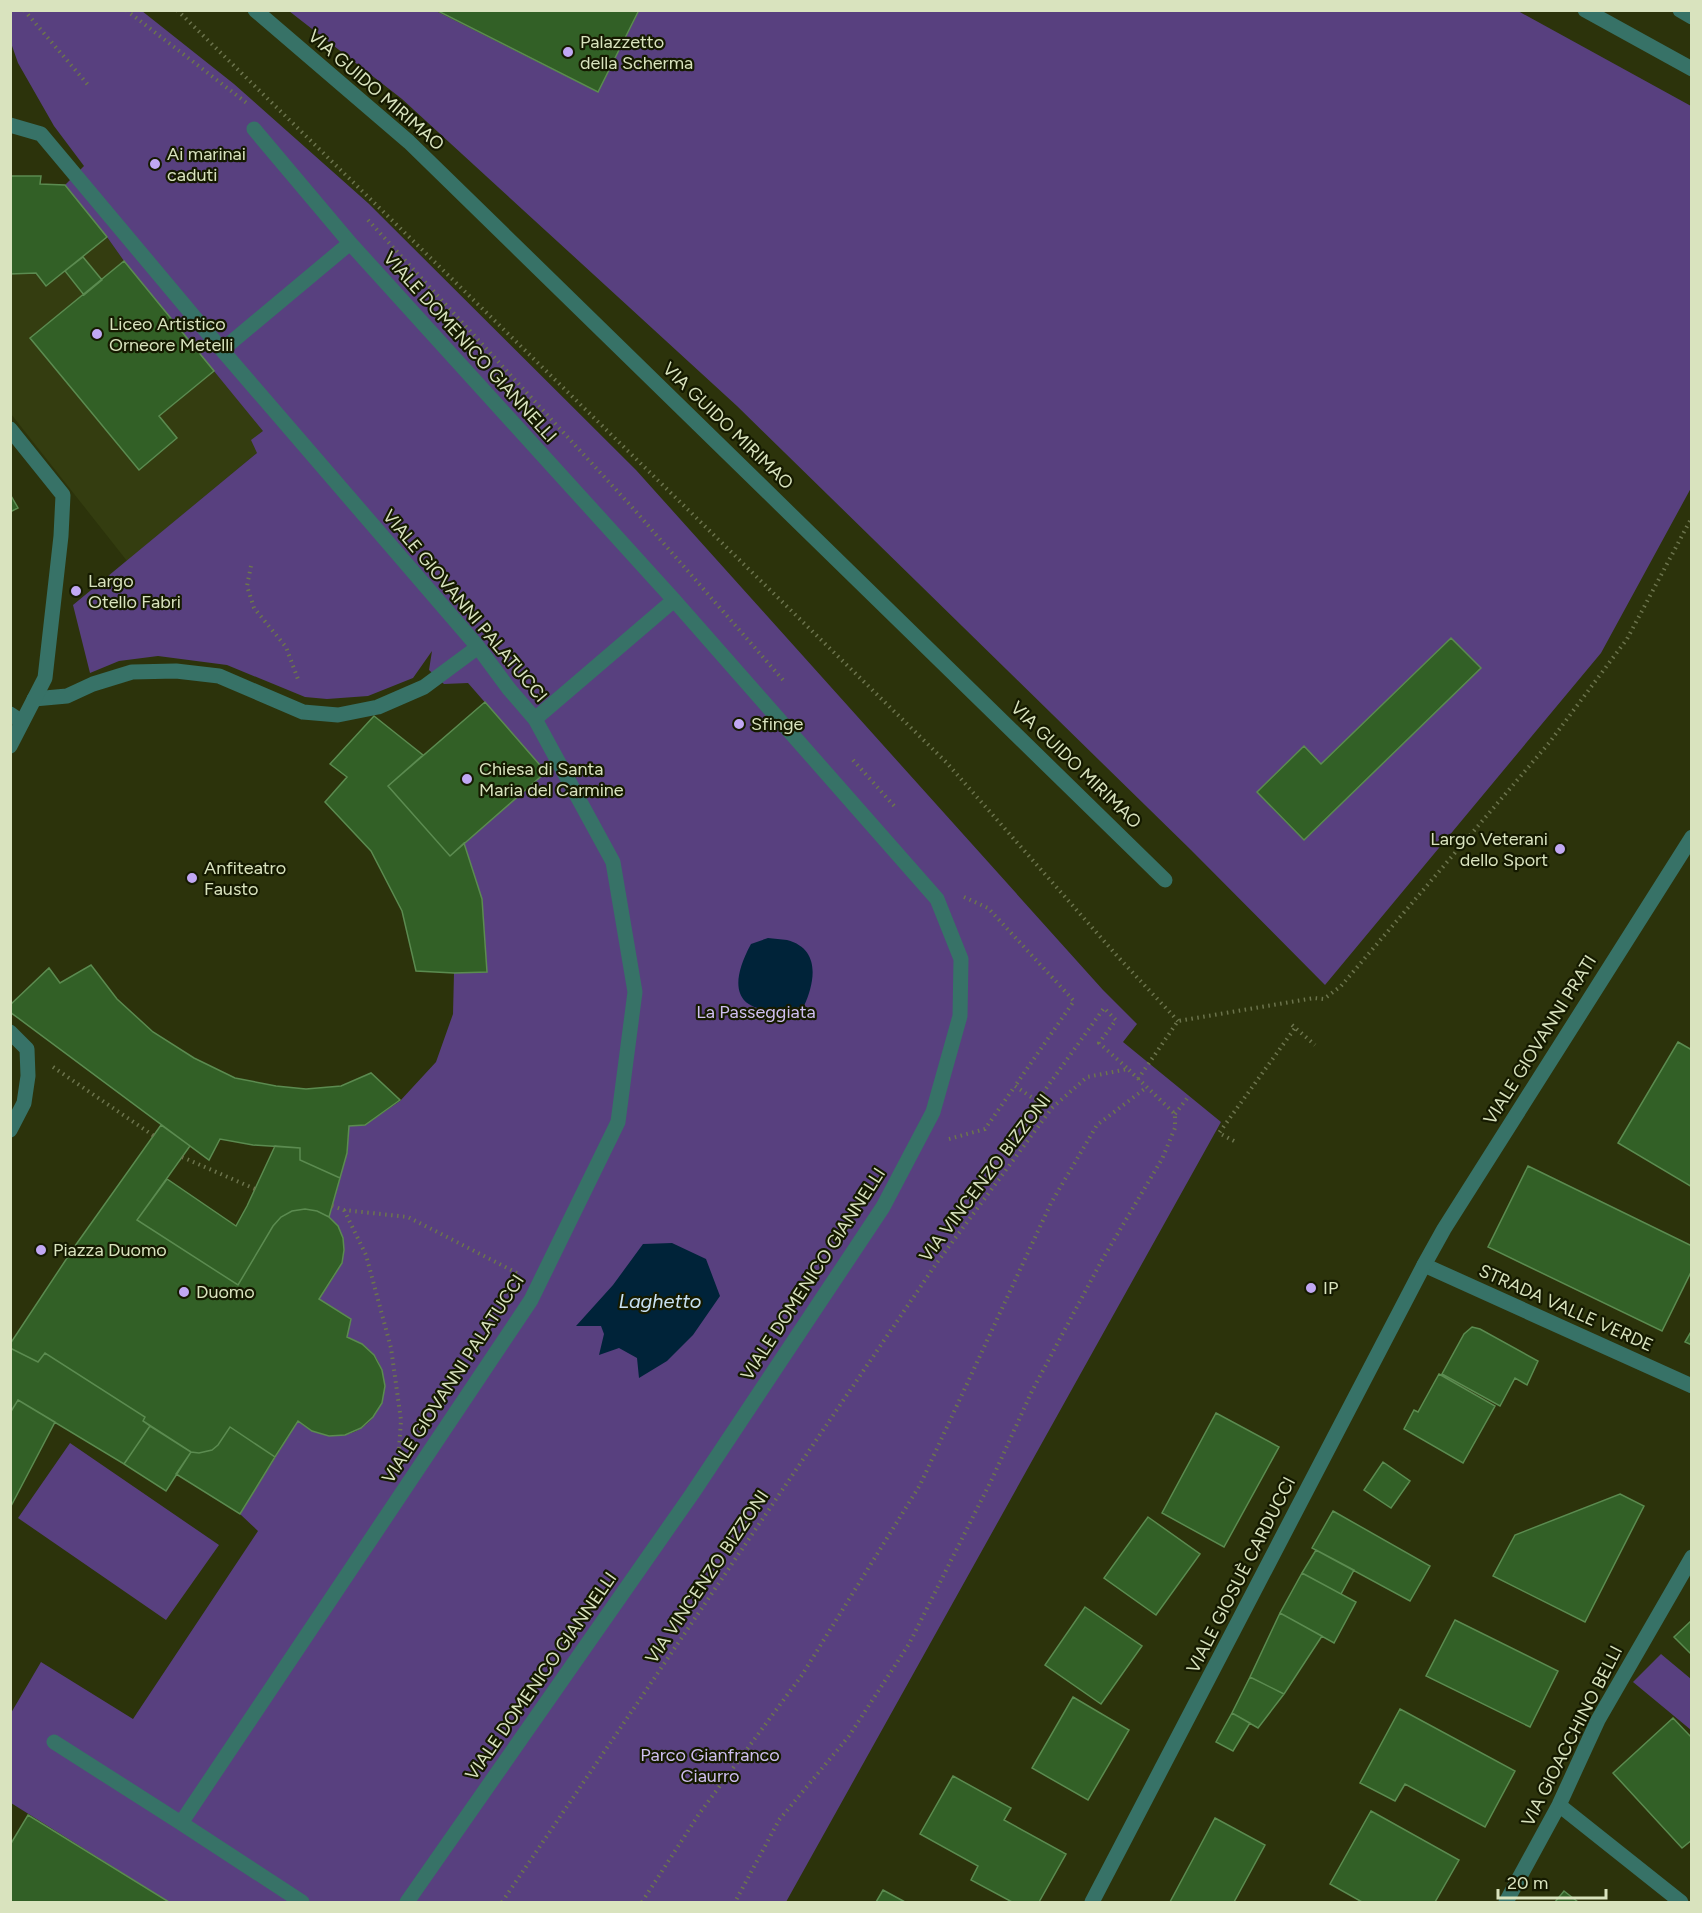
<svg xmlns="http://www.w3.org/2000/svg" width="1702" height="1913" font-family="Figtree,sans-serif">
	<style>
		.built { fill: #343d10 }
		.green { fill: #58407f }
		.water { fill: #002339 }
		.building { fill: #326026; stroke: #5b8b50; stroke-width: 1.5 }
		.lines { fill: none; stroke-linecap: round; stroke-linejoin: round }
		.path { stroke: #6c744d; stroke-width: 4; stroke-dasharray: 1.5 4.5; stroke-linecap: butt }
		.pedestrian { stroke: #377267; stroke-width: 15 }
		.minor { stroke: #377267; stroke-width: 15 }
		.tertiary { stroke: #377267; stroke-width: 15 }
		.poi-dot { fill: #c1a8f3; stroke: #151a00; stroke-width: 2 }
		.labels { text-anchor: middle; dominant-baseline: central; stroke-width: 4.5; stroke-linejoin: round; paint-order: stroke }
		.poi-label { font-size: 18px; fill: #d9e3be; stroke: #151a00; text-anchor: start }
		.street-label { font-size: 18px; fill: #d9e3be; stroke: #151a00 }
		.park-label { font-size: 18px; fill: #cfbff0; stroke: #151a00 }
		.water-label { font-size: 20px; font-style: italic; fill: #c9e1f2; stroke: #151a00 }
	</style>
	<rect width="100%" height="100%" fill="#2c330b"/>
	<!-- built -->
	<path class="built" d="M11,176H41V184L65,185L107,237L124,261L264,431L257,453L127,561L11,414Z"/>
	<!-- green -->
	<path class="green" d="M11,11H142L234,84L368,203L636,470L1103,990L1137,1024L1123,1042L1221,1122L786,1902H169L11,1803V1713L41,1662L133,1719L258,1531L240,1514L298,1421C309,1424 338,1436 348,1434C381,1426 395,1382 374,1355C367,1346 357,1341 347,1337L351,1319L319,1299C338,1270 359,1248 329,1217L347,1153L349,1126L365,1125L400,1101L436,1062L453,1014L454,973L487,971L482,899L464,843L546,772L468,683L444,684L429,670L432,651L413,678L368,696L327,699L305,697L227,665L158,656L119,661L90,673L73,605L257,453L251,440L263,431L124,261L107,237L65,185L84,166L54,126L18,63L11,43Z
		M289,11H436L598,92L639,11H1518L1691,106V488L1601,653L1325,985L1191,850L737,406L402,99Z
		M70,1443L219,1545L166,1620L18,1518Z
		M1661,1654L1691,1679V1730L1633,1682Z"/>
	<!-- water -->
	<path class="water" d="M768,938C774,939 781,939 787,940C821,949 815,982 804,1006C749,1019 720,1001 751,944Z
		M672,1243L706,1259L720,1296L693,1335L667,1361L639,1378L637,1358L619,1348L599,1355L604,1334L601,1326H576L613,1285L643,1244Z"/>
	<!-- building -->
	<path class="building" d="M436,10H639L598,92Z
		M10,176H41L40,184L65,185L107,237L46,286L36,273L10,274Z
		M83,257L102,280L84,295L65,271Z
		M124,261L214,371L159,416L177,438L139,470L30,338Z
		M10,494L18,508L10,512Z
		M1451,638L1481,668L1304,840L1257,792L1304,746L1321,764Z
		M485,702L546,772L450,856L388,786Z
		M374,716L423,755L388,786L450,856L464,843L482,899L487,972L454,973L416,971L402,911L371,851L325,802L347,777L330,764Z
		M91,965L117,999L153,1032L194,1058L235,1078L276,1086L306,1089L341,1086L371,1073L400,1100L365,1125L349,1126L347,1153L340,1178L300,1160V1148L253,1145L220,1139L209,1160L10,1012V1005L49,968L60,983Z
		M1678,1042L1692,1050V1187L1618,1143Z
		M161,1125L190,1146L137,1220L238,1285L273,1226L281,1217L292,1211L305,1209L317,1211L329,1217L338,1226L343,1238L344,1250L342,1263L319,1299L351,1319L347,1337L362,1344L374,1355L382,1370L385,1386L382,1403L373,1417L361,1428L345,1435L329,1436L312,1431L298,1421L275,1457L230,1427L218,1445L212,1450L199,1453L191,1452L143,1421L145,1417L45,1353L38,1362L10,1348V1344L75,1246Z
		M275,1146L300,1148V1160L340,1178L329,1217L317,1211L305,1209L292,1211L281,1217L273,1226L238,1285L137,1220L167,1179L236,1226L247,1206Z
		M1528,1166L1692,1246V1270L1662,1331L1488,1247Z
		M1472,1327L1480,1329L1538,1361L1527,1385L1515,1378L1500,1406L1442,1374L1464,1334Z
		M1692,1330V1345L1685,1342Z
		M10,1348L38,1362L45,1353L145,1417L143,1421L150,1426L124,1464L18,1400L10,1413Z
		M1439,1374L1495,1406L1463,1463L1404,1429L1414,1410L1418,1412Z
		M18,1400L55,1422L10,1508V1413Z
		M1216,1413L1279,1447L1224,1547L1162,1513Z
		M150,1426L191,1452L166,1491L124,1464Z
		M230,1427L275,1457L240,1514L176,1474L191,1452L199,1453L212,1450L218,1445Z
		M1383,1462L1410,1481L1391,1508L1364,1490Z
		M1620,1494L1644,1506L1585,1622L1493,1576L1515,1535Z
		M1333,1511L1430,1566L1410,1601L1312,1548Z
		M1148,1517L1200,1554L1156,1615L1104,1578Z
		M1316,1550L1354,1570L1341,1594L1302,1573Z
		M1302,1573L1356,1602L1334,1643L1280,1613Z
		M1085,1607L1142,1646L1101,1704L1045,1665Z
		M1280,1613L1322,1636L1284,1694L1250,1677Z
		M1455,1620L1558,1671L1530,1727L1426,1676Z
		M1692,1620V1655L1674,1637Z
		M1250,1677L1284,1694L1258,1728L1232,1713Z
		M1073,1697L1129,1730L1088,1800L1032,1768Z
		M1400,1709L1515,1771L1485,1827L1405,1784L1395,1801L1360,1783Z
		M1232,1713L1250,1723L1233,1751L1216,1742Z
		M1673,1718L1692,1738V1840L1682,1848L1613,1773Z
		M953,1776L1011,1808L1004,1820L1066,1854L1039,1902H1012L971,1880L978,1866L920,1834Z
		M1371,1811L1459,1860L1435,1902H1362L1330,1884Z
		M28,1815L169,1902H10V1845Z
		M1215,1818L1265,1845L1234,1902H1170Z
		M883,1890L905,1902H876Z
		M1564,1891L1578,1902H1555Z"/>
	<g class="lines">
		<!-- path -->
		<path class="path" d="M24,10L89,86
			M126,10L248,104
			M177,10L946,762L1119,958L1178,1021
			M368,220L631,506L783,680
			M251,566L247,586L254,608L286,647L299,682
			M853,760L896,808
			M964,897L988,908L1074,1001L1015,1086
			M1292,1025L1315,1045
			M53,1067L154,1136
			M1138,1079L1178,1021L1314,998L1324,999L1341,986L1549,743L1627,639L1692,517
			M1175,1114L1189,1096
			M949,1139L985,1129L1015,1086L1037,1101L1104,1008L1116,1020L1099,1043L1127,1068
			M1234,1141L1219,1133L1295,1028
			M182,1157L255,1189
			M332,1206L344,1210L408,1217L517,1273
			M344,1210L366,1255L391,1348L401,1420L399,1449
			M502,1902L936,1264L1052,1108L1087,1077L1128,1069L1175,1114V1128L1162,1159L1102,1260L1032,1391L992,1479L909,1644L849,1736L779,1820L735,1902
			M642,1902L699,1814L802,1675L920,1485L1051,1203L1097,1125L1147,1087"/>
		<!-- pedestrian -->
		<path class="pedestrian" d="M255,10L409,142L1165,880
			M10,125L41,134L222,350L478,647L509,689L535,719L613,862L635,992L618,1122L531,1300L181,1823L302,1902
			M254,129L350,243
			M222,350L350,243L674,600L937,899L961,959L960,1016L933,1112L883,1207L692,1494L407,1902
			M34,699L67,696L93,684L132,672L176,671L219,676L303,712L338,715L378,707L424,687L478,647
			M10,714L22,722
			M535,719L674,600
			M54,1742L181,1823"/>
		<!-- minor -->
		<path class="minor" d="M10,429L63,495L61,536L45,678L10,746
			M10,1032L27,1049L28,1076L24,1103L10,1130
			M1424,1265L1692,1386
			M1559,1805L1681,1902
			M1506,1902L1559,1805L1598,1720L1692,1557"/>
		<!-- tertiary -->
		<path class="tertiary" d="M1585,10L1692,69
			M1680,10L1692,17
			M1092,1902L1424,1265L1444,1229L1692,837"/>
	</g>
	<!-- markers -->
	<g class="poi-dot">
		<circle cx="568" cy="52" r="6"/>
		<circle cx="155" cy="164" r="6"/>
		<circle cx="97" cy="334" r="6"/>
		<circle cx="76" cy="591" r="6"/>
		<circle cx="739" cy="724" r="6"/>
		<circle cx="467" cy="779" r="6"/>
		<circle cx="1560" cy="849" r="6"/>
		<circle cx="192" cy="878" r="6"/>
		<circle cx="41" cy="1250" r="6"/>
		<circle cx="1311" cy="1288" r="6"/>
		<circle cx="184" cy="1292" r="6"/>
	</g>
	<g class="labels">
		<!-- poi labels -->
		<g class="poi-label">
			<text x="580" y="42">Palazzetto<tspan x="580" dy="21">della Scherma</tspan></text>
			<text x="167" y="154">Ai marinai<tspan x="167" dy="21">caduti</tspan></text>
			<text x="109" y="324">Liceo Artistico<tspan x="109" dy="21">Orneore Metelli</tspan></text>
			<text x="88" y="581">Largo<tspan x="88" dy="21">Otello Fabri</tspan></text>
			<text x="751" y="724">Sfinge</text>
			<text x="479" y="769">Chiesa di Santa<tspan x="479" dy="21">Maria del Carmine</tspan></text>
			<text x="1548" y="839" text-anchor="end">Largo Veterani<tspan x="1548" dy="21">dello Sport</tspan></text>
			<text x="204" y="868">Anfiteatro<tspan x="204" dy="21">Fausto</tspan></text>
			<text x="53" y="1250">Piazza Duomo</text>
			<text x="1323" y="1288">IP</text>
			<text x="196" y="1292">Duomo</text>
		</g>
		<!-- street labels -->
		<g class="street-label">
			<text transform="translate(376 90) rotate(41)">VIA GUIDO MIRIMAO</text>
			<text transform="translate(470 347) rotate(48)">VIALE DOMENICO GIANNELLI</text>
			<text transform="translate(728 426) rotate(44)">VIA GUIDO MIRIMAO</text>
			<text transform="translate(465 606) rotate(50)">VIALE GIOVANNI PALATUCCI</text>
			<text transform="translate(1076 765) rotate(44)">VIA GUIDO MIRIMAO</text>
			<text transform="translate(1540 1040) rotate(-58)">VIALE GIOVANNI PRATI</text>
			<text transform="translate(985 1178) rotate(-53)">VIA VINCENZO BIZZONI</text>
			<text transform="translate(813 1274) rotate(-57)">VIALE DOMENICO GIANNELLI</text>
			<text transform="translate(1566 1308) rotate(24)">STRADA VALLE VERDE</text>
			<text transform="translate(453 1379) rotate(-57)">VIALE GIOVANNI PALATUCCI</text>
			<text transform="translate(1241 1575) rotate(-63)">VIALE GIOSUÈ CARDUCCI</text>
			<text transform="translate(707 1577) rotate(-56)">VIA VINCENZO BIZZONI</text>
			<text transform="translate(541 1676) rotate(-55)">VIALE DOMENICO GIANNELLI</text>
			<text transform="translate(1572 1736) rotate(-63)">VIA GIOACCHINO BELLI</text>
		</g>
		<!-- park labels -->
		<g class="park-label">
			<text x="756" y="1012">La Passeggiata</text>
			<text x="710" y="1755">Parco Gianfranco<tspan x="710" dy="21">Ciaurro</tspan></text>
		</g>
		<!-- water labels -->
		<g class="water-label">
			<text x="660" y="1301">Laghetto</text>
		</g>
	</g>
	<!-- border -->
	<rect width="1702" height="1913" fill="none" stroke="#d9e3be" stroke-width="24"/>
	<!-- scale -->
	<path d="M1498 1889v9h108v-9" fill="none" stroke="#d9e3be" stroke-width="3"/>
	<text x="1507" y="1889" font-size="18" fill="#d9e3be" stroke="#151a00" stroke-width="4.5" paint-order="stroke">20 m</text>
</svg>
